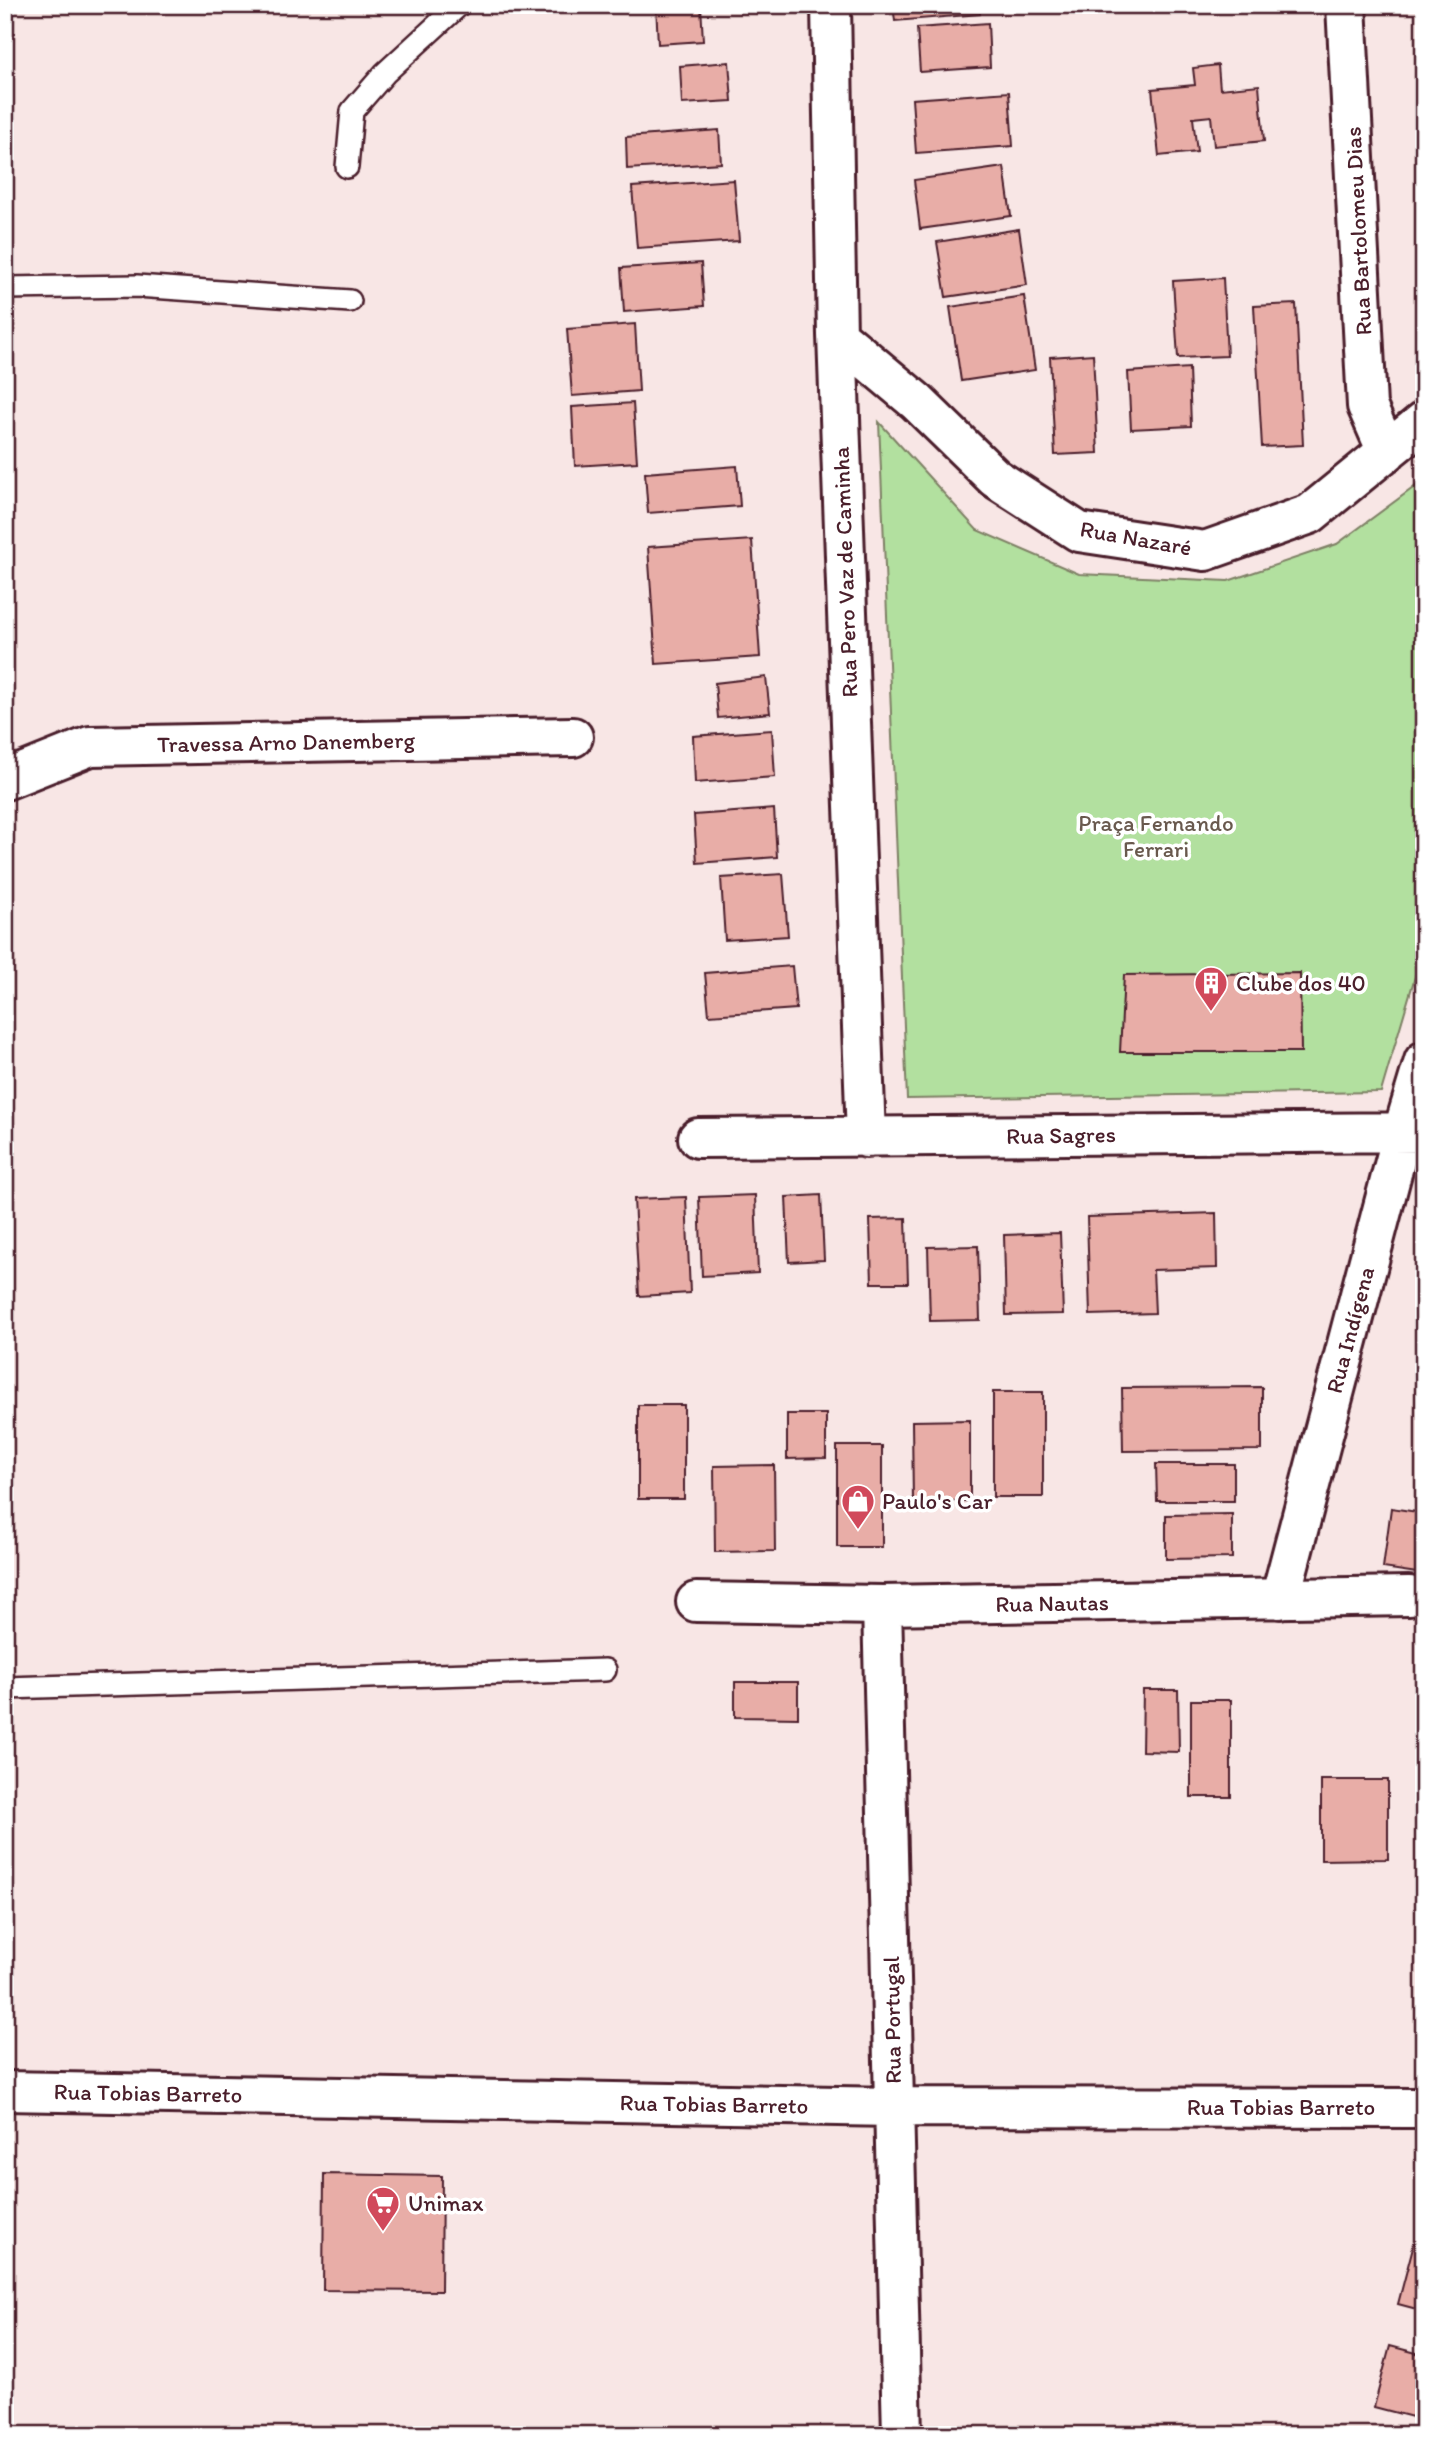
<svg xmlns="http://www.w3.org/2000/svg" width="1429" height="2440" font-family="Itim,sans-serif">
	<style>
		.green { fill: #b2e09f; stroke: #7e8065; stroke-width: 2 }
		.building { fill: #e8ada7; stroke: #4a1f2b; stroke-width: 2 }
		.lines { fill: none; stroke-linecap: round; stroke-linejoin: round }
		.lane-casing { stroke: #4a1f2b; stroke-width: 26 }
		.street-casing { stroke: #4a1f2b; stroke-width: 44 }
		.lane { stroke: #fff; stroke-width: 21 }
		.street { stroke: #fff; stroke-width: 38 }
		.labels { text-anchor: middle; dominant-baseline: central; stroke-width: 7; stroke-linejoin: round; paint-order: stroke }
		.street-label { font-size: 23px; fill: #4a1f2b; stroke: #fff }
		.park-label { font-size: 23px; fill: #69594e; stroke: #fff }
		.poi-label { font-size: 23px; fill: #4a1f2b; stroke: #fff; text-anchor: start }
	</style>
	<rect width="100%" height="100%" fill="#f8e6e5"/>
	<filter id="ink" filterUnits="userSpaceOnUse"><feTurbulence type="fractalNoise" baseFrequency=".0143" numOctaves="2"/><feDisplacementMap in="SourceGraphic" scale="14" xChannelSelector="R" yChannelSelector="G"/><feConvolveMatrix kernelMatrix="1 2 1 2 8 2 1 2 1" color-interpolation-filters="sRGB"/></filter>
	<g filter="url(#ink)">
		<!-- green -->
		<path class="green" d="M879,422L977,530L1079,574L1228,581L1337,544L1424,480V946L1381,1092L907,1099Z"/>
		<!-- building -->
		<path class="building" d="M656,5H701L703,41L658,44Z
			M893,5H980V14L895,21Z
			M988,23L990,67L920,72L917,28Z
			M729,62L732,101L682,104L680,66Z
			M1218,65L1220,89L1259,85L1264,141L1214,146L1211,116L1193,118L1197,152L1159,156L1152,89L1195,85L1193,68Z
			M1009,92L1013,146L916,153L912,99Z
			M719,130L721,163L627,169L626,137Z
			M1004,167L1011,216L920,229L914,180Z
			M734,180L739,241L637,248L632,187Z
			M1019,229L1027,285L946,297L937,242Z
			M701,263L704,306L624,312L621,268Z
			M1223,278L1227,356L1178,358L1173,281Z
			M1024,296L1035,370L961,381L950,307Z
			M1296,304L1303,445L1262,447L1254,306Z
			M635,324L639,391L572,396L567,329Z
			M1093,354L1098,453L1055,455L1050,357Z
			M1189,368L1191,426L1131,429L1128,372Z
			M633,403L637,462L575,466L572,407Z
			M737,466L740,506L648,513L645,473Z
			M752,540L760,657L656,664L648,547Z
			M766,677L770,713L718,718L715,683Z
			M772,730L775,777L695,783L693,736Z
			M774,809L777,857L697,863L694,815Z
			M783,874L788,936L725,940L721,878Z
			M792,966L796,1009L709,1015L705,973Z
			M1300,973L1301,1052H1120L1124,975Z
			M755,1195L758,1273L702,1276L699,1197Z
			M821,1195L824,1260L789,1262L786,1197Z
			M686,1197L690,1293L639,1296L634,1199Z
			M1216,1213L1217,1268L1153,1270L1155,1313L1090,1315L1087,1217Z
			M906,1218L908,1283H872L870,1219Z
			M1060,1233L1063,1314L1006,1315L1004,1235Z
			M978,1246L980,1320L930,1321L928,1247Z
			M1262,1387V1450L1123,1451L1122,1388Z
			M993,1392H1043V1497H993Z
			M638,1405H684V1499H638Z
			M787,1414H826V1458L787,1459Z
			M970,1420V1501H913L912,1421Z
			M837,1446H882V1547H837Z
			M1156,1464H1234V1501H1157Z
			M774,1465L775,1551L715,1552L714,1466Z
			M1391,1508L1424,1513V1574L1383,1568Z
			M1232,1514V1558L1166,1559V1515Z
			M735,1682H798V1718L735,1717Z
			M1143,1690H1178L1179,1752L1142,1751Z
			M1191,1700H1231V1797H1191Z
			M1321,1780H1388V1859L1321,1860Z
			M324,2174L442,2176L441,2291L323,2290Z
			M1414,2243L1424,2246V2311L1398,2304Z
			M1390,2346L1424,2355V2420L1374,2407Z"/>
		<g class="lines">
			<defs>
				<path id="lane" d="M347,167L352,111L385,73L459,5
					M5,288L137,286L350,301
					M5,1688L605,1670"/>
				<path id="street" d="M831,5L837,335L866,1138
					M1346,5L1367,406L1387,452
					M837,335L917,402L995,478L1079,532L1205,551L1310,514L1424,421
					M5,780L90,746L573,737
					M698,1138L1424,1132
					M1280,1599L1403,1131L1424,1061
					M696,1602L882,1605L1409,1596
					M882,1605L902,2435
					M5,2091L894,2107L1424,2108"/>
			</defs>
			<!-- lane casing -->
			<use href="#lane" class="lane-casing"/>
			<!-- street casing -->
			<use href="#street" class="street-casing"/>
			<!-- lane -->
			<use href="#lane" class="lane"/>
			<!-- street -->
			<use href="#street" class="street"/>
		</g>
	</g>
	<!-- icons -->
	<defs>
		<symbol id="building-pin" viewBox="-11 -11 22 30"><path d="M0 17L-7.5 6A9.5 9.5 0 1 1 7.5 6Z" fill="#d1495b" stroke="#fff"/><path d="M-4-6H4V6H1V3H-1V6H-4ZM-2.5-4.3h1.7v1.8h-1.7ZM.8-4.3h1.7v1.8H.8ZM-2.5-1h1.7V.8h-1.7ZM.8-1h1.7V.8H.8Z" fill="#fff"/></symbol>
		<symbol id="shop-pin" viewBox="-11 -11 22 30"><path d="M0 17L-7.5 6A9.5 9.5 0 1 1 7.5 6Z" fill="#d1495b" stroke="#fff"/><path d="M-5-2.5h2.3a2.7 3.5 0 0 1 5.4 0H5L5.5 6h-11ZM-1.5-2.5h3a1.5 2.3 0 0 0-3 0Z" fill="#fff"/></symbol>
		<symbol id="supermarket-pin" viewBox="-11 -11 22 30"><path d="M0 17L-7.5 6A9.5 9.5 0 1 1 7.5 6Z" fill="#d1495b" stroke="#fff"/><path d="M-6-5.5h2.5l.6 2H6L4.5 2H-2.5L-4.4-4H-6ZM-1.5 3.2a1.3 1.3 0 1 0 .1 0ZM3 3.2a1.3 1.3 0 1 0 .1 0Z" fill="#fff"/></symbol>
	</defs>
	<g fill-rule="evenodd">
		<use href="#building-pin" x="1192" y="964" width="38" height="52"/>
		<use href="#shop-pin" x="839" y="1482" width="38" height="52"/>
		<use href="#supermarket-pin" x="364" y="2184" width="38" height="52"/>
	</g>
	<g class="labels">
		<!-- street labels -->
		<g class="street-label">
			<text transform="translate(1358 231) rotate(-93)">Rua Bartolomeu Dias</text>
			<text transform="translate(1136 538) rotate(10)">Rua Nazaré</text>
			<text transform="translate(845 572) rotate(-92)">Rua Pero Vaz de Caminha</text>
			<text transform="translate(286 742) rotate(-1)">Travessa Arno Danemberg</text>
			<text transform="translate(1061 1135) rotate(-1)">Rua Sagres</text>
			<text transform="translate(1350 1330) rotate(-75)">Rua Indígena</text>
			<text transform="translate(1052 1603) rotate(-1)">Rua Nautas</text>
			<text transform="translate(892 2020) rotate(-91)">Rua Portugal</text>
			<text transform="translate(148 2093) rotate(1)">Rua Tobias Barreto</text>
			<text transform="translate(714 2104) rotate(1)">Rua Tobias Barreto</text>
			<text x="1281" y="2107">Rua Tobias Barreto</text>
		</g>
		<!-- park labels -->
		<g class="park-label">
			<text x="1156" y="823">Praça Fernando<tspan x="1156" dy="26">Ferrari</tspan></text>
		</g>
		<!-- poi labels -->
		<g class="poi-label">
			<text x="1236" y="983">Clube dos 40</text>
			<text x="882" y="1501">Paulo's Car</text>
			<text x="408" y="2203">Unimax</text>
		</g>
	</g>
	<!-- margin -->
	<rect width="1429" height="2440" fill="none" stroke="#fff" stroke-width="28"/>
	<rect x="14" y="14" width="1401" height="2412" fill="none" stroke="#4a1f2b" stroke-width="2.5" filter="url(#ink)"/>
</svg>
